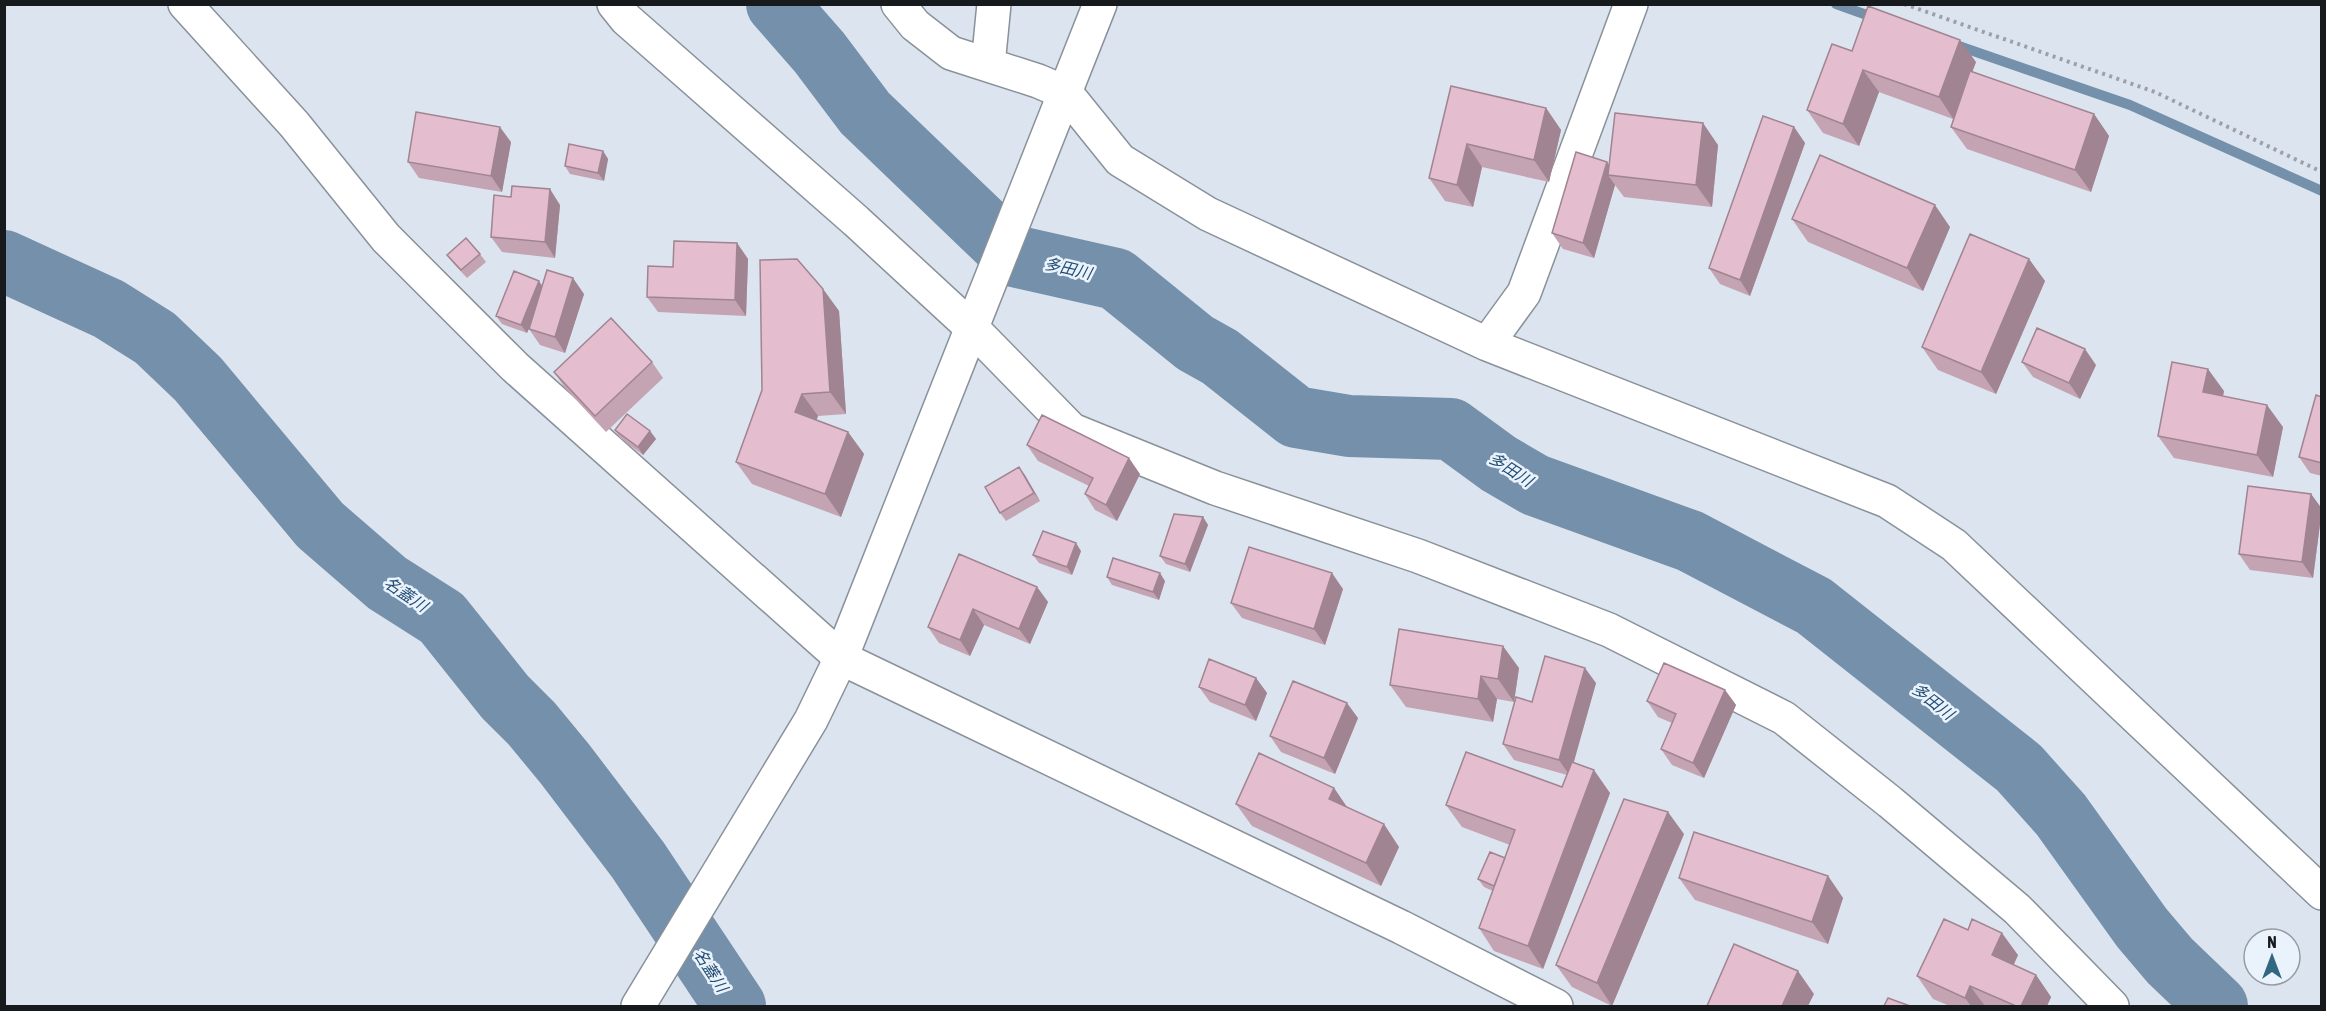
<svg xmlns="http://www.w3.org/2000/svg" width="2326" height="1011" font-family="'Asap Condensed','Noto Sans JP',sans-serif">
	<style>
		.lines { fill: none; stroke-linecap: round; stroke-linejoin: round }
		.stream { stroke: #7490aa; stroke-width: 10 }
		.river { stroke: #7490aa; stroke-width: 62 }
		.minor-casing { stroke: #89919a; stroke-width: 36 }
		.tertiary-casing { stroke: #89919a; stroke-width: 36 }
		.path { stroke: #9ba1a9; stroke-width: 4; stroke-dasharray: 3 4.5; stroke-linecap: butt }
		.minor { stroke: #fff; stroke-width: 33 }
		.tertiary { stroke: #fff; stroke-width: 33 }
		.wall { fill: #c4a3b2 }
		.shaded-wall { fill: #a08491 }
		.building { fill: #e4bdcf; stroke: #a08491; stroke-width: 1.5 }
		.labels { text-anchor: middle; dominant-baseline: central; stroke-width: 5; stroke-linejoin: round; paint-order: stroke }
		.water-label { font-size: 16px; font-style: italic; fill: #234e74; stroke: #eaf2fc }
	</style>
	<rect width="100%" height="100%" fill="#dce4ef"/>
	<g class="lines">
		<!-- stream -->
		<path class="stream" d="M1836,4L1878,19
			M1953,44L2130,105L2322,191"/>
		<!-- river -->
		<path class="river" d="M777,4L819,52L865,113L1014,256L1116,279L1195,343L1220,357L1296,417L1349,426L1451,429L1499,464L1535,485L1690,541L1814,606L2019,768L2061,815L2142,928L2170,961L2217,1006
			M4,261L109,309L155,338L198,379L320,525L387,583L442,618L505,697L532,724L565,764L638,860L735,1006"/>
		<defs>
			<path id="minor" d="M185,4L294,124L386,238L515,367L841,658L1401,927L1556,1006
				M614,4L626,19L856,221L973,329L1072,430L1215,488L1418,556L1609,630L1784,718L1890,802L2017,909L2112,1006
				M898,4L915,25L951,53L1038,81L1066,93L1120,160L1208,214L1487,344L1887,501L1954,545L2322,893
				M988,65L994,4
				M1487,344L1524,293L1631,4"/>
			<path id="tertiary" d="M638,1006L811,720L841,658L1100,4"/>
		</defs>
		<!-- minor casing -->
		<use href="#minor" class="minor-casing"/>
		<!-- tertiary casing -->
		<use href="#tertiary" class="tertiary-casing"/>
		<!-- path -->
		<path class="path" d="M1904,4L2155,92L2322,172"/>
		<!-- minor -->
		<use href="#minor" class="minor"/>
		<!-- tertiary -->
		<use href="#tertiary" class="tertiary"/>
	</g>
	<!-- wall -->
	<path class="wall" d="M1852,51L1976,62L1972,72L2094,114L2109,136L2091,192L1967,149L1951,127L1953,119L1879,92L1859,146L1823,133L1807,110Z
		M1451,86L1546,108L1561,130L1549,182L1482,167L1473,207L1445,201L1429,178Z
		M1794,127L1805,143L1750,296L1720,284L1709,268Z
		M511,142L502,192L419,178L408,162Z
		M1718,145L1712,207L1624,197L1615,185L1594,258L1563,249L1552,233L1607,162L1609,165Z
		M603,151L608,159L604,181L570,174L565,166Z
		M511,197L560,205L555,258L502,252L491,237Z
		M1792,219L1950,227L1923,291L1808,242Z
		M737,243L748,259L746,316L658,312L647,297L673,267Z
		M480,254L486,262L467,278L453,263L447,255Z
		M2029,259L2045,281L1996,394L1938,370L1922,347Z
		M539,281L542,286L584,294L565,353L540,345L529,329L531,323L527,333L502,324L496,316Z
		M823,289L839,311L846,414L818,416L816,420L848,432L864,454L841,517L752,484L736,462Z
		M652,362L663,378L606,432L565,388L554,372Z
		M2022,362L2096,365L2080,399L2033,377Z
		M2224,391L2223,396L2283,427L2273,477L2174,458L2158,436Z
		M2322,397V476L2310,473L2299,457Z
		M615,430L650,431L656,439L643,455L620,438Z
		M1027,445L1140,474L1117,521L1095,510L1085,494L1089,486L1038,461Z
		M1019,467L1040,501L1006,521L1000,513Z
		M2311,494L2322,509L2313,578L2250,570L2239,554Z
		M1203,517L1208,525L1190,572L1166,564L1160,556Z
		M1081,551L1072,575L1039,563L1033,555Z
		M959,554L1037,587L1048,602L1030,644L984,625L970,656L939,643L928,627Z
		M1107,577L1165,581L1159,600L1112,585Z
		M1343,589L1325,645L1242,618L1231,603Z
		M1519,668L1514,702L1497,699L1493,722L1406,707L1390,685Z
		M1256,678L1267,693L1256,721L1210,702L1199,687Z
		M1596,683L1573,763L1610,793L1543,969L1494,951L1479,928L1493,891L1484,887L1478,879L1505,858L1510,845L1462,827L1446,805L1562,787L1567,775L1514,760L1503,744Z
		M1725,690L1736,705L1704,778L1672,765L1661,749L1672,723L1658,717L1647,701Z
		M1358,718L1335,774L1281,752L1270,736Z
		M1334,788L1347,807L1399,847L1381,886L1252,826L1236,804Z
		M1684,834L1612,1006L1572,987L1556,965Z
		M1828,876L1843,898L1828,944L1695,900L1679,878Z
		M2018,955L2013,965L2036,975L2051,997L2047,1006H1950L1933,999L1917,976Z"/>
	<!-- shaded-wall -->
	<path class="shaded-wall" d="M1960,40L1976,62L1954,120L1939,97Z
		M1863,70L1879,92L1859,146L1843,124Z
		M1546,108L1561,130L1549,182L1534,160Z
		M2094,114L2109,136L2091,192L2075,170Z
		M1703,123L1718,145L1712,207L1696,185Z
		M500,127L511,142L502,192L491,176Z
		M1794,127L1805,143L1750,296L1740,280Z
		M1467,144L1482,167L1473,207L1457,185Z
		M603,151L608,159L604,181L598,173Z
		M1607,162L1617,176L1608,175L1615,185L1594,258L1583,243Z
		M550,189L560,205L555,258L545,242Z
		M1935,205L1950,227L1923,291L1907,268Z
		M737,243L748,259L746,316L735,300Z
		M2029,259L2045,281L1996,394L1981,372Z
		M573,278L584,294L565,353L555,337Z
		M539,281L544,289L527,333L521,325Z
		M823,289L839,311L846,414L830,392Z
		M2085,349L2096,365L2080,399L2069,383Z
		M2208,369L2224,391L2219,414L2203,392Z
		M802,394L818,416L811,435L795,412Z
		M2267,405L2283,427L2273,477L2257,455Z
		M650,431L656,439L643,455L638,447Z
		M848,432L864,454L841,517L825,494Z
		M1129,458L1140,474L1117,521L1106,505Z
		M1019,467L1025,475L1040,501L1034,493Z
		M2311,494L2322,509L2313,578L2302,562Z
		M1203,517L1208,525L1190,572L1185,564Z
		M1076,543L1081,551L1072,575L1067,567Z
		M1160,573L1165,581L1159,600L1153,592Z
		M1332,573L1343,589L1325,645L1314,629Z
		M1037,587L1048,602L1030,644L1019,629Z
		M973,609L984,625L970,656L960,640Z
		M1503,646L1519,668L1514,702L1498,679Z
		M1585,668L1596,683L1570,776L1559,760Z
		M1481,676L1497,699L1493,722L1478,699Z
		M1256,678L1267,693L1256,721L1245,705Z
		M1725,690L1736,705L1704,778L1693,763Z
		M1347,703L1358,718L1335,774L1324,758Z
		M1594,770L1610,793L1543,969L1528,946Z
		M1334,788L1349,810L1329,799Z
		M1668,812L1684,834L1612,1006L1597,983Z
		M1384,824L1399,847L1381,886L1366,863Z
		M1828,876L1843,898L1828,944L1812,922Z
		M2002,933L2018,955L2008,978L1992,955Z
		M1798,971L1814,994L1808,1006H1782Z
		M2036,975L2051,997L2047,1006H2021Z
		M1970,986L1985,1006H1971L1965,998Z"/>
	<!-- building -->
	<path class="building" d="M1868,6L1960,40L1939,97L1863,70L1843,124L1807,110L1832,44L1852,51Z
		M1970,71L2094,114L2075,170L1951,127Z
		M1451,86L1546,108L1534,160L1467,144L1457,185L1429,178Z
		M416,112L500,127L491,176L408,162Z
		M1615,113L1703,123L1696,185L1608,175Z
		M1763,116L1794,127L1740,280L1709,268Z
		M569,144L603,151L598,173L565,166Z
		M1576,152L1607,162L1583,243L1552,233Z
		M1820,155L1935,205L1907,268L1792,219Z
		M512,186L550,189L545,242L491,237L494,195L511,197Z
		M1970,234L2029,259L1981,372L1922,347Z
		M466,238L480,254L461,270L447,255Z
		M674,241L737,243L735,300L647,297L648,266L673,267Z
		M797,259L823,289L830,392L802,394L795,412L848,432L825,494L736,462L762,390L760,260Z
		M547,270L573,278L555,337L529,329Z
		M514,271L539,281L521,325L496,316Z
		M611,318L652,362L595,416L554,372Z
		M2037,328L2085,349L2069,383L2022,362Z
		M2172,362L2208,369L2203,392L2267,405L2257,455L2158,436Z
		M2316,395L2322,397V463L2299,457Z
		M627,414L650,431L638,447L615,430Z
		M1042,415L1129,458L1106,505L1085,494L1093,478L1027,445Z
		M1019,467L1034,493L1000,513L985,487Z
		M2248,486L2311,494L2302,562L2239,554Z
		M1174,514L1203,517L1185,564L1160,556Z
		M1043,531L1076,543L1067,567L1033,555Z
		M1249,547L1332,573L1314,629L1231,603Z
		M959,554L1037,587L1019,629L973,609L960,640L928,627Z
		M1113,558L1160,573L1153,592L1107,577Z
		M1399,629L1503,646L1498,679L1481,676L1478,699L1390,685Z
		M1545,656L1585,668L1559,760L1503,744L1516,697L1532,702Z
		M1209,659L1256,678L1245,705L1199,687Z
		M1664,663L1725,690L1693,763L1661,749L1676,714L1647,701Z
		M1293,681L1347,703L1324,758L1270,736Z
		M1466,752L1562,787L1572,762L1594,770L1528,946L1479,928L1515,830L1446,805Z
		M1259,753L1334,788L1329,799L1384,824L1366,863L1236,804Z
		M1624,799L1668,812L1597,983L1556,965Z
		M1694,832L1828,876L1812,922L1679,878Z
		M1490,852L1505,858L1494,886L1478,879Z
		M1944,919L1968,930L1972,919L2002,933L1992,955L2036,975L2021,1006H2016L1970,986L1965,998L1917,976Z
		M1734,944L1798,971L1782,1006H1707Z
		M1888,998L1910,1006H1884Z"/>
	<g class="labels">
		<!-- water labels -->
		<g class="water-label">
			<text transform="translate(1068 268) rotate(13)">多田川</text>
			<text transform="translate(1511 469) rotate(33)">多田川</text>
			<text transform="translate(406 594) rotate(34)">名蓋川</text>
			<text transform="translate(1933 701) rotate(38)">多田川</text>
			<text transform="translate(711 970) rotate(57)">名蓋川</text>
		</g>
	</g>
	<!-- border -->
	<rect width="2326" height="1011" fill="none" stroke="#171a1d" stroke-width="12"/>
	<!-- north arrow -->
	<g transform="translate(2272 957)"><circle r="28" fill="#eaf2fc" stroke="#969ca3" stroke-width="1.5"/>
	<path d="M0-4.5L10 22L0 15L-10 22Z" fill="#326783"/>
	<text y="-9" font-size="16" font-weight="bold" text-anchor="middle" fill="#171a1d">N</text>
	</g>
</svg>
